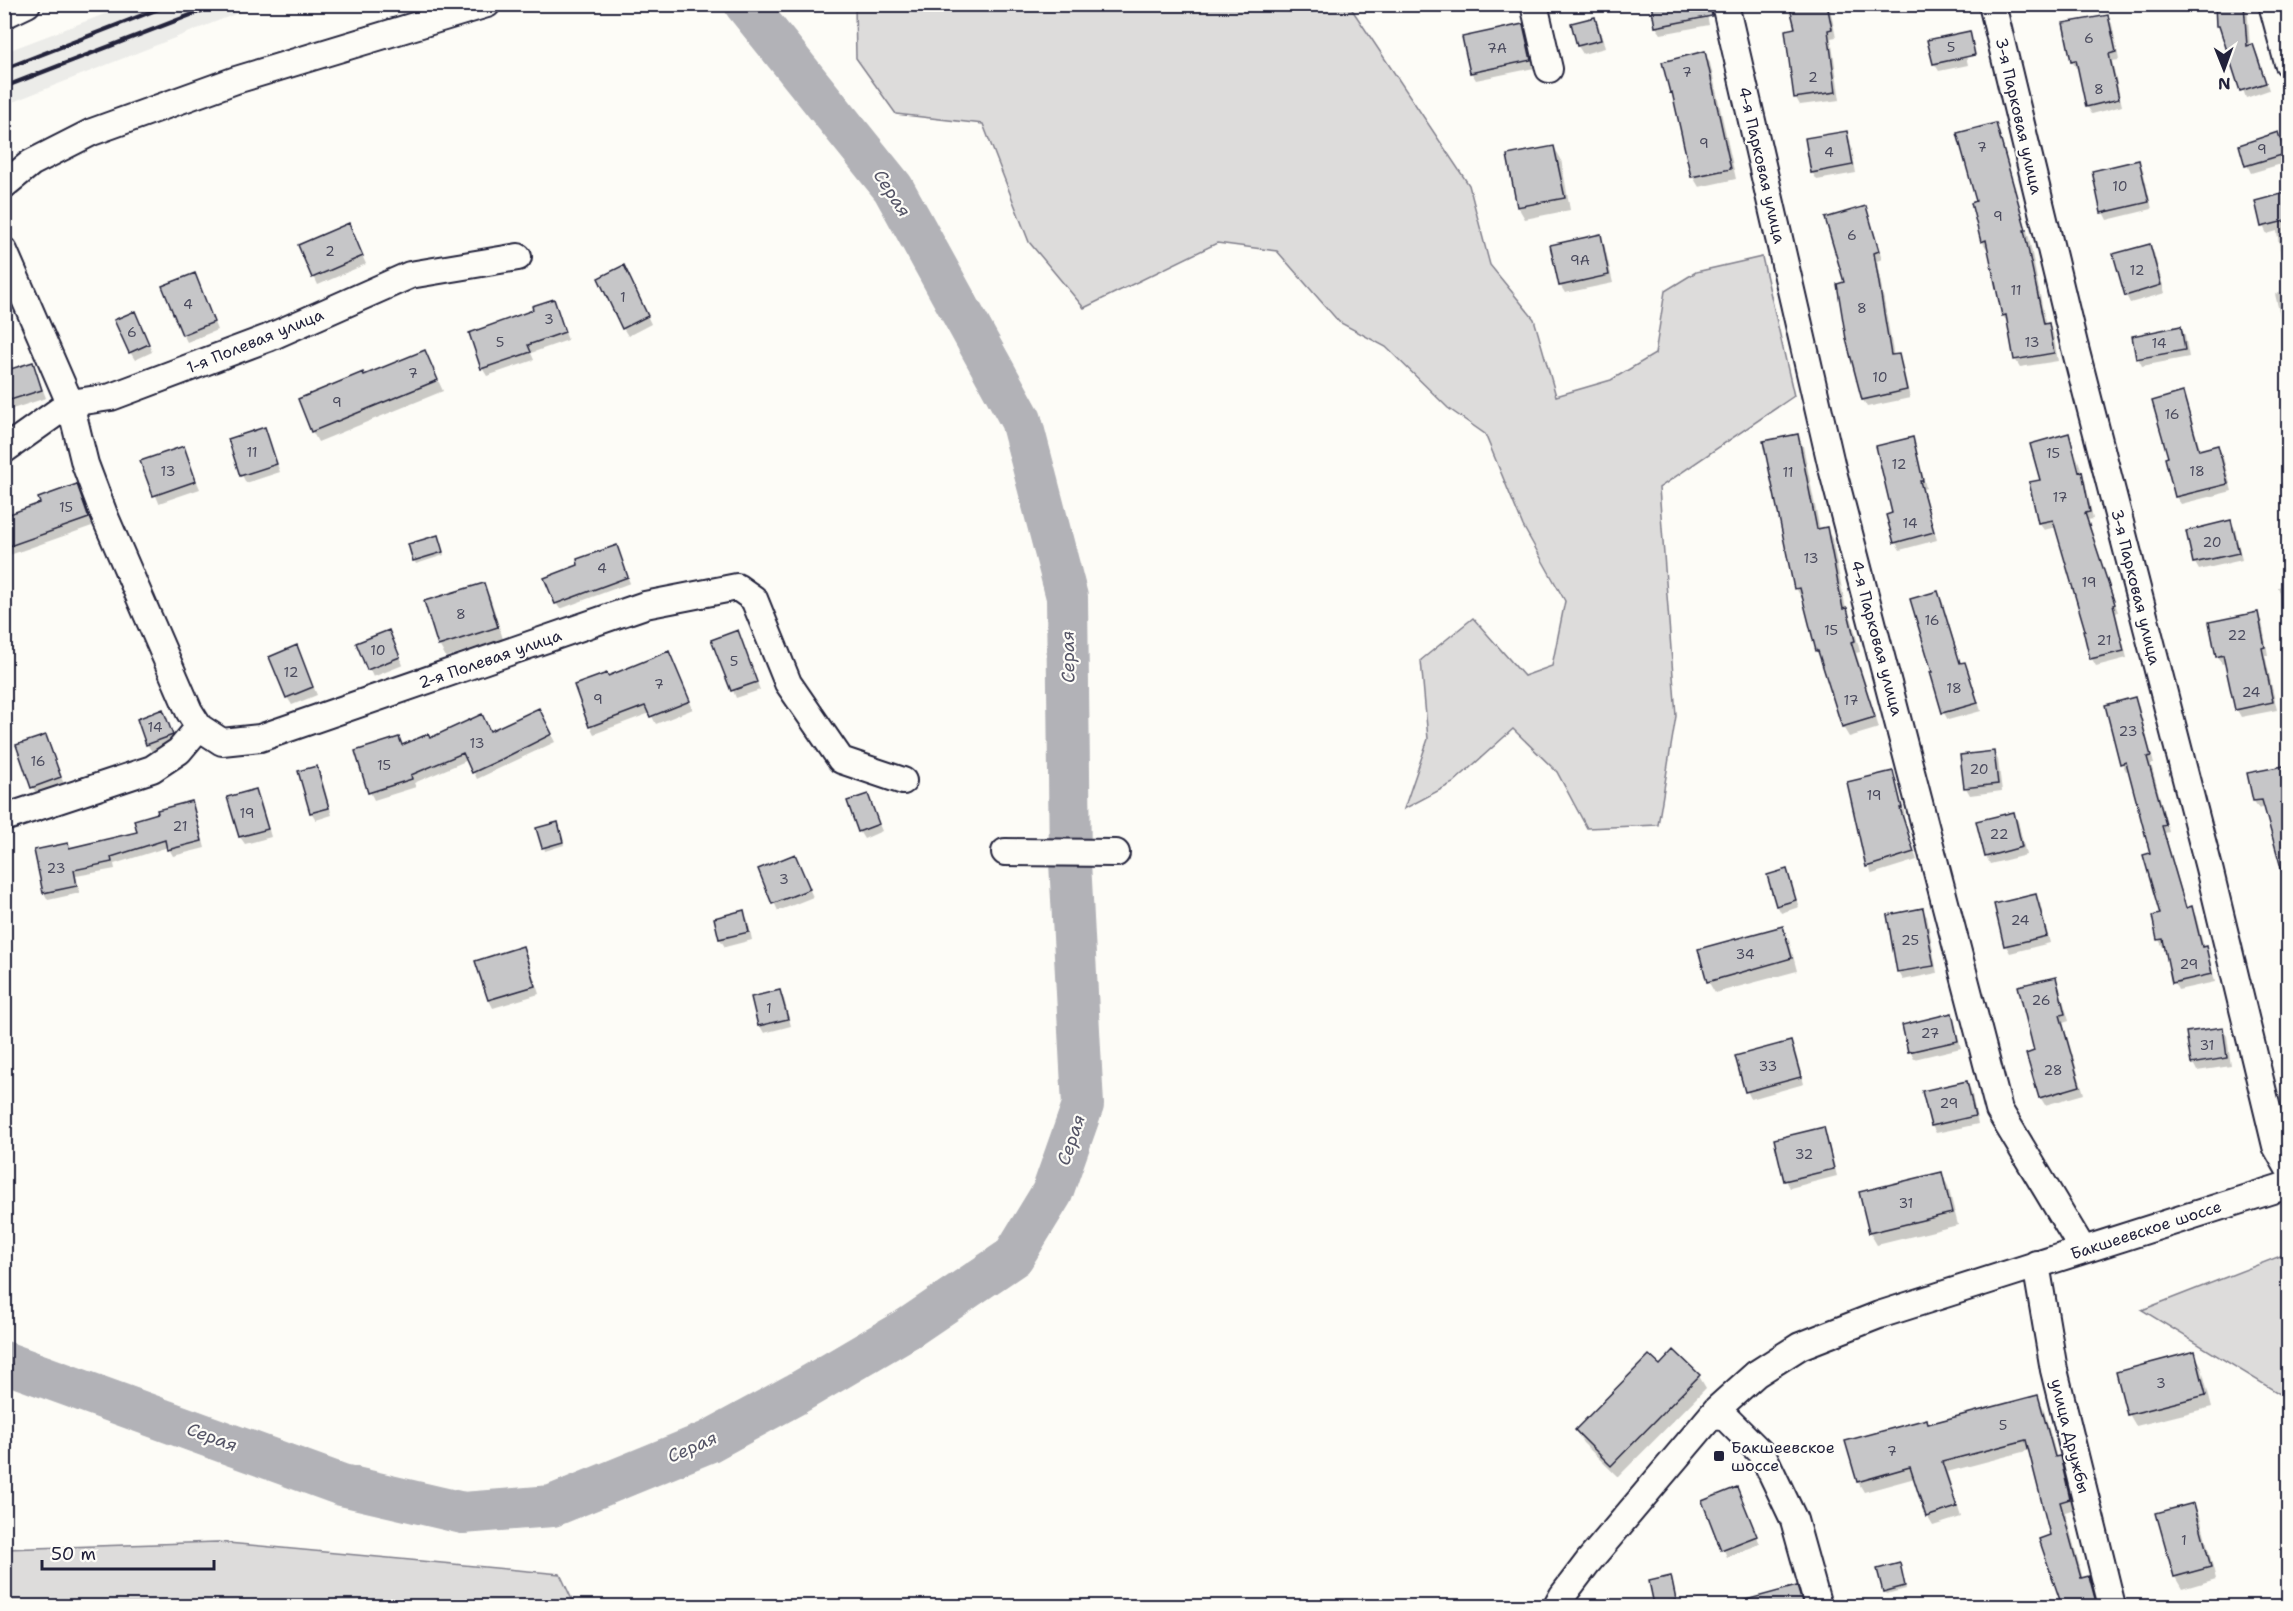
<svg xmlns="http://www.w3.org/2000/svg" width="2293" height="1611" font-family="'Shantell Sans',sans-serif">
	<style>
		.built { fill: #ecece9 }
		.green { fill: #dddcdb; stroke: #807f8b; stroke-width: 1.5 }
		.shadow { fill: #0003 }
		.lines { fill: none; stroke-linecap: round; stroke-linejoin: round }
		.river { stroke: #b2b2b7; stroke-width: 42 }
		.building { fill: #c6c6c8; stroke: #22223b; stroke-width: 1.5 }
		.minor-casing { stroke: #22223b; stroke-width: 30 }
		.minor { stroke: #fdfcf7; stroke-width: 26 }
		.rail { stroke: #22223b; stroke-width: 4.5 }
		.poi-dot { fill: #22223b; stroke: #fdfcf7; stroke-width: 2 }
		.labels { text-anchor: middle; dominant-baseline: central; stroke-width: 4.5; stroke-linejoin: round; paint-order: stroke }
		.number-label { font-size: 14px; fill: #4b4b5e }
		.street-label { font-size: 16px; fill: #22223b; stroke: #fdfcf7 }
		.poi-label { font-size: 16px; fill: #22223b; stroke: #fdfcf7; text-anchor: start }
		.water-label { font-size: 18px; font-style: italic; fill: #545466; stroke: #fdfcf7 }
	</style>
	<rect width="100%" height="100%" fill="#fdfcf7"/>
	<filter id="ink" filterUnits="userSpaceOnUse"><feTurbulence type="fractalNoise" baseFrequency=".0167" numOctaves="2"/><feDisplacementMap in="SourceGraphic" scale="12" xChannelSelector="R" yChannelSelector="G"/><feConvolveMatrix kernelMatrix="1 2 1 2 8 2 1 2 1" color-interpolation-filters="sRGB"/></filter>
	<g filter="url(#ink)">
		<!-- built -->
		<path class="built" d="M131,4L258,5L5,105V52Z"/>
		<!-- green -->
		<path class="green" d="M855,5H1349L1469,185L1490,265L1534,319L1556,396L1611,380L1655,354L1665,291L1696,272L1762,257L1794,396L1659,488L1676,716L1658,825L1587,828L1557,772L1513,729L1453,783L1404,809L1428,739L1421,660L1473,618L1524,676L1552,666L1565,601L1523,526L1485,434L1448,408L1386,347L1339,322L1277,251L1217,243L1084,308L1029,242L983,124L896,114L856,58Z
			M2288,1253V1399L2142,1310Z
			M217,1542L560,1574L575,1606H5V1549Z"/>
		<!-- shadow -->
		<path class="shadow" d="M1705,4L1709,25L1661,34L1656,27Z
			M1791,4H1829L1836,37L1831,38L1840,100L1800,105L1796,98V29Z
			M1915,4H1945L1919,11Z
			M2216,4H2247L2250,47L2253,46L2257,53L2269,90L2246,98L2223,33L2218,25Z
			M2107,16L2112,24L2119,60L2112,61L2122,106L2092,114L2087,106L2079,68H2076L2072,61Z
			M1595,18L1599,26L1605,48L1583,54L1578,46L1573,24Z
			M1523,26L1527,34L1534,68L1476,80L1471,72Z
			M1963,42L1968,65L1939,71L1934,63Z
			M1704,53L1710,63L1736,179L1699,187L1693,177L1675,98L1671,92Z
			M1995,124L1999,132L2029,238L2046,326L2048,325L2053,333L2058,361L2020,367L2015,359L2008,323L2003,316L1989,248L1987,249L1982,241L1978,203Z
			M1846,133L1850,140L1856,173L1817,180L1812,172Z
			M2278,134L2288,162L2251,173L2247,165Z
			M1554,147L1561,159L1570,210L1525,219L1518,207Z
			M2139,162L2143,170L2152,209L2107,220L2103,212Z
			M2288,196V340L2284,333L2275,294L2286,291L2277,231L2267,234L2263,226Z
			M1865,208L1869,215L1882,259L1877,261L1894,357L1898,356L1902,363L1910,398L1867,407L1863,400L1845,284Z
			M352,233L366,264L318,285L300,246Z
			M1600,236L1604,243L1613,283L1565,293L1560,285Z
			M2149,246L2154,253L2165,293L2130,303L2126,295Z
			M628,275L651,324L628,336L623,328Z
			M198,283L217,330L187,342L183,334Z
			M4,293L13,311L4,314Z
			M553,301L568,340L531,353L534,360L487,376L482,368L535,311Z
			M139,321L152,352L135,360L130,352Z
			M2180,327L2185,335L2189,357L2142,366L2138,358Z
			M425,352L443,391L318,442L312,431L364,377Z
			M33,364L46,398L12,409L4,393Z
			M2182,394L2186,402L2201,451L2218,447L2222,454L2232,491L2181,504L2176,497L2170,458Z
			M264,429L280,472L246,483L242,475Z
			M2069,435L2085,480L2093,519L2088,520L2118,612L2116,613L2127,658L2096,666L2092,659L2086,631L2056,527L2044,530L2039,523L2041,481Z
			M1798,436L1803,446L1820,530L1826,529L1832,539L1846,609L1852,620L1860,652L1856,653L1879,728L1849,737L1843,727L1822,660L1817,651L1804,598L1802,599L1796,588Z
			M1912,439L1916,447L1926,488L1923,489L1937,540L1900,550L1896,543L1888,516L1893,514Z
			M183,448L200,489L159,503L142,462Z
			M80,493L92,526L4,557V517Z
			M2231,521L2235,529L2242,560L2199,570L2195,563Z
			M439,540L444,555L416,564L414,560Z
			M616,547L630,583L560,609L556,603L580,566Z
			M2288,584V604L2284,605L2278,587Z
			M483,585L490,597L503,639L446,657L439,645Z
			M1937,593L1942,600L1961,665L1965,664L1969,671L1981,711L1948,720L1944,713L1932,673Z
			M2257,614L2262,622L2268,655H2265L2277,710L2241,717L2237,710L2227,663L2222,664L2217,656Z
			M393,640L403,665L373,677L358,644Z
			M741,640L760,690L736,698L713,641Z
			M669,653L693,709L656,724L650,713L594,734L590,726L608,677Z
			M300,655L317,695L292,705L287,697Z
			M2135,699L2139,707L2154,764H2151L2169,832L2165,833L2187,909L2191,908L2196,916L2204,948L2209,956L2215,982L2178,990L2174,982L2166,947H2163L2159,940L2162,915L2152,854L2129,770L2126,771L2122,763Z
			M163,711L176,743L152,752L147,744Z
			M542,717L555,742L477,779L468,760L414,783L416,787L374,800L370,792L399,739L403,746L430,740L490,733Z
			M45,737L64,784L37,794L32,787Z
			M1994,752L1998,760L2002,791L1970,795L1966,788Z
			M2288,766L2266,807L2259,809L2254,801L2249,774Z
			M316,768L321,776L332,815L316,820L311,812Z
			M1892,773L1896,780L1905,815L1903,816L1917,860L1872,874L1862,847Z
			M255,791L260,798L271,837L245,844L240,837L229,798Z
			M867,796L882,831L864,839L859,831Z
			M191,803L195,810L205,848L173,856L168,847L114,864L115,869L76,876L80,893L48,900L44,893L67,845L70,849L139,833Z
			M2013,814L2018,821L2026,855L1990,864L1986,856Z
			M559,827L564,845L545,851L544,847Z
			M795,856L813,897L778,911L760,870Z
			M1786,871L1799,907L1781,913L1777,905Z
			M2036,896L2040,903L2050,943L2010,953L2006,946L1996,905Z
			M1923,910L1927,917L1937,973L1903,980L1899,972L1888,916Z
			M743,912L748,920L752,940L725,947L720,939L716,919Z
			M1782,928L1789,940L1797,971L1715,993L1708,981Z
			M523,948L527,956L539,994L493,1008L489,1000L477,962Z
			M2055,979L2059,986L2069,1021L2063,1023L2084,1094L2045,1105L2040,1097L2036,1052Z
			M780,992L784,999L791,1026L764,1033L760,1026Z
			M1951,1015L1955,1023L1961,1048L1914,1059L1910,1051Z
			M2222,1029L2227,1036L2231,1066L2197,1071L2193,1063Z
			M1790,1043L1795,1051L1804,1084L1751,1099L1747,1091Z
			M1966,1082L1971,1090L1978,1124L1936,1133L1932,1126Z
			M1823,1129L1827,1137L1837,1176L1790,1188L1786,1180Z
			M1941,1174L1948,1186L1958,1225L1877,1245L1870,1233Z
			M1674,1352L1699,1376L1706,1388L1618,1477L1583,1443L1576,1431L1660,1368Z
			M2194,1353L2201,1365L2212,1407L2136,1426L2129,1414Z
			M2038,1397L2043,1407L2057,1458H2059L2065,1468L2075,1509L2065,1512L2083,1579L2088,1578L2094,1587L2099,1606H2063L2041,1540L2051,1537L2030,1450L1947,1472L1961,1517L1933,1526L1927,1516L1915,1478L1864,1492L1858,1482L1847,1442L1929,1426Z
			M1737,1489L1760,1544L1727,1557L1704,1502Z
			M2193,1504L2200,1516L2216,1579L2182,1589L2175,1577L2158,1514Z
			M1901,1568L1906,1589L1886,1594L1884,1591Z
			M1672,1581L1677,1604L1657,1606L1651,1582Z
			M1796,1588L1805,1606H1765L1762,1597Z"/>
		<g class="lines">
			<!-- river -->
			<path class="river" d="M4,1362L342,1485L463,1513L552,1506L708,1442L796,1394L910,1327L1013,1257L1052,1193L1083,1105L1070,862L1067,597L1021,420L893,188L745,4"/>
		</g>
		<!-- building -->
		<path class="building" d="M1651,4H1710L1712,16L1655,27Z
			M1789,4H1827L1832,29L1828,30L1836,92L1794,98L1785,30L1795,28Z
			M2215,4H2244L2247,46L2253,44L2266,83L2240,91L2219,26H2216Z
			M2108,15L2116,52L2109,54L2119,99L2086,107L2076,60L2071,61L2063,23Z
			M1595,17L1601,40L1577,46L1571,23Z
			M1523,24L1531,60L1470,73L1462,37Z
			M1970,31L1975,55L1933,64L1927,40Z
			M1705,51L1731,169L1691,177L1672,92L1670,93L1662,62Z
			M1996,123L2026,230H2024L2044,324L2049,323L2054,353L2014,360L2006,315L2002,316L1986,240L1981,242L1971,203L1976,201L1957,133Z
			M1847,131L1853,165L1811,173L1805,138Z
			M2278,132L2285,154L2245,166L2239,145Z
			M1554,146L1565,198L1517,207L1507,155Z
			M2139,160L2149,202L2101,213L2092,171Z
			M2289,192V220L2261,227L2255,201Z
			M1866,206L1879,251L1874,253L1891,355L1899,354L1907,390L1862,400L1846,339L1837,284L1844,282L1825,218Z
			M349,223L363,256L312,278L298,245Z
			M1601,234L1609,275L1559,286L1550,245Z
			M2150,244L2161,285L2125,296L2113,254Z
			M624,265L648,316L622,329L598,278Z
			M195,273L214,322L182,335L162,286Z
			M554,299L565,332L528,345L531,352L481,369L469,333L533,310L532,306Z
			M135,311L149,344L129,353L114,320Z
			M2181,326L2185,350L2136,359L2132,336Z
			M425,350L438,380L311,432L298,399L363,372L364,375Z
			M33,362L42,390L4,402V371Z
			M2183,392L2199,450L2218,445L2228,484L2175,497L2165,458L2168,457L2152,401Z
			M265,427L277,464L240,476L228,439Z
			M2069,433L2079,472L2082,471L2090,512L2085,513L2115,604L2113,605L2124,651L2090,659L2083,630H2085L2053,520L2038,523L2029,482L2040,480L2030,444Z
			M1798,434L1817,529L1827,527L1843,609L1847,608L1855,641L1851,642L1875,717L1842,727L1818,651H1816L1800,588L1794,589L1763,441Z
			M1913,437L1923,481H1920L1934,532L1894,543L1886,515L1892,513L1876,446Z
			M184,446L196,481L153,496L140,461Z
			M77,484L89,518L4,548V516L40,503L38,498Z
			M2231,520L2239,553L2193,563L2186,531Z
			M438,535L443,552L413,561L408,544Z
			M617,545L628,577L555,604L544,578L578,565L577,559Z
			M484,583L498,627L438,646L424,601Z
			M1938,591L1960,663L1965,662L1978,703L1942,713L1930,672H1932L1910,599Z
			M2258,612L2265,647L2262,648L2273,702L2235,710L2223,655L2216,657L2209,622Z
			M389,630L400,657L367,670L356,643Z
			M738,630L757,682L731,691L711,640Z
			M297,645L313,687L286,698L269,657Z
			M669,651L690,701L650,717L645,706L589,727L574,685L607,673L608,676Z
			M2135,697L2151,756L2147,757L2166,825L2162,826L2186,908L2192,906L2202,947L2206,946L2212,974L2172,983L2163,939L2157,940L2152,916L2160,914L2143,855L2150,853L2126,762L2120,764L2105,705Z
			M539,708L552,734L502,759L472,773L463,753L411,775L412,779L368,793L355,751L399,737L402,745L428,734L430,738L482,714L490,731Z
			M163,709L173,735L146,745L137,719Z
			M46,735L61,777L31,788L16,745Z
			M1994,751L1998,784L1964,788L1960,755Z
			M2289,765V874L2283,875L2262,800L2253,801L2247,773Z
			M317,766L329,808L310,813L298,771Z
			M1893,771L1902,808H1900L1914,852L1866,867L1847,782Z
			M256,789L268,829L239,837L227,797Z
			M868,794L879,824L858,832L847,801Z
			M192,801L202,841L167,850L165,840L111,857L112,862L74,870L77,886L43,893L34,850L68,843L69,848L137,832L134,820L158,813L157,810Z
			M2014,812L2022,847L1985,857L1976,821Z
			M558,822L563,842L542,848L536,828Z
			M795,854L810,889L772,904L758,869Z
			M1787,869L1796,900L1776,906L1767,875Z
			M2036,894L2047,936L2004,946L1994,904Z
			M1923,908L1934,966L1897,972L1887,915Z
			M744,910L749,932L719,939L714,918Z
			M1783,926L1792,958L1707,982L1698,949Z
			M523,946L535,986L488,1000L475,961Z
			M2056,977L2065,1014L2060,1015L2080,1086L2039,1098L2026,1054L2034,1051L2018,986Z
			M780,990L788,1019L758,1026L751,997Z
			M1952,1013L1958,1041L1908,1052L1902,1025Z
			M2223,1027L2227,1058L2191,1064L2186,1032Z
			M1791,1041L1801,1077L1745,1092L1735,1056Z
			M1967,1081L1975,1116L1931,1126L1922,1091Z
			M1824,1127L1834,1169L1784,1181L1774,1139Z
			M1942,1172L1952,1213L1869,1233L1859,1192Z
			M1674,1350L1700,1375L1611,1466L1575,1430L1649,1355L1660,1365Z
			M2195,1351L2206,1395L2127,1415L2116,1372Z
			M2038,1395L2055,1457L2060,1456L2070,1499L2060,1502L2081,1578L2089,1576L2097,1606H2062L2039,1539L2050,1535L2026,1440L1942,1462L1957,1507L1926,1517L1910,1467L1857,1482L1845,1441L1927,1419L1928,1424Z
			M1737,1487L1757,1536L1721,1550L1702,1501Z
			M2194,1503L2211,1567L2174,1577L2156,1513Z
			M1900,1563L1905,1586L1883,1592L1877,1569Z
			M1671,1576L1676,1600L1654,1605L1649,1581Z
			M1797,1586L1803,1606H1743L1742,1601Z"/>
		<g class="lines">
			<defs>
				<path id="minor" d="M1534,4L1549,69
					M1725,4L1832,468L1999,1110L2083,1250
					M1992,4L2074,344L2209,868L2276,1146L2288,1167
					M2272,4L2288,63
					M4,15L27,4
					M4,185L31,163L92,132L236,80L487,4
					M4,251L70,403L85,464L105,517L189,711L199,727
					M4,450L70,403L111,397L268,338L410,275L518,257
					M4,818L152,769L179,751L199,727L222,742L260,738L645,605L737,587L754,599L788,683L841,760L903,781
					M1005,852L1116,853
					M2036,1264L2054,1370L2112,1606
					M1717,1409L1763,1455L1794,1520L1818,1606
					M1557,1606L1563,1595L1588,1562L1717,1409L1756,1374L1800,1346L1879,1315L2288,1185"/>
			</defs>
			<!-- minor casing -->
			<use href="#minor" class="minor-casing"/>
			<!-- minor -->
			<use href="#minor" class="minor"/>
			<!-- rail -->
			<path class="rail" d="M4,69L171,4
				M4,87L219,4"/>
		</g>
	</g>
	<!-- markers -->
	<rect class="poi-dot" x="1713" y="1450" width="12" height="12" rx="3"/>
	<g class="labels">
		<!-- number labels -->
		<g class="number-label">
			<text x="2089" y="38">6</text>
			<text x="1951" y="47">5</text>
			<text x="1497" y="48">7А</text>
			<text x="1687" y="72">7</text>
			<text x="1813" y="77">2</text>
			<text x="2099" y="89">8</text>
			<text x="1704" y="143">9</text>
			<text x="1982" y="147">7</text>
			<text x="2262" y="149">9</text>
			<text x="1829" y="152">4</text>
			<text x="2120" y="186">10</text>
			<text x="1998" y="216">9</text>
			<text x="1852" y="235">6</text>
			<text x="330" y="251">2</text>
			<text x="1580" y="260">9А</text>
			<text x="2137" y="270">12</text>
			<text x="2016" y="290">11</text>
			<text x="623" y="297">1</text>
			<text x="188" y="304">4</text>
			<text x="1862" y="308">8</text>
			<text x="549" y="319">3</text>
			<text x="132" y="332">6</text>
			<text x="500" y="342">5</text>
			<text x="2032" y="342">13</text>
			<text x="2159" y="343">14</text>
			<text x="413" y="373">7</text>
			<text x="1880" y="377">10</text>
			<text x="337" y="402">9</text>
			<text x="2172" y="414">16</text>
			<text x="252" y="452">11</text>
			<text x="2053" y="453">15</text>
			<text x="1899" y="464">12</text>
			<text x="168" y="471">13</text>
			<text x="2197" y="471">18</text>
			<text x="1788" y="472">11</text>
			<text x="2060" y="497">17</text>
			<text x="66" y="507">15</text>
			<text x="1910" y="523">14</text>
			<text x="2212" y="542">20</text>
			<text x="1811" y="558">13</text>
			<text x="602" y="568">4</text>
			<text x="2089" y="582">19</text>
			<text x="461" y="614">8</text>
			<text x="1932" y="620">16</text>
			<text x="1831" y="630">15</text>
			<text x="2237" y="635">22</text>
			<text x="2104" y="640">21</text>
			<text x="378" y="650">10</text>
			<text x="734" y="661">5</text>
			<text x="291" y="672">12</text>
			<text x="659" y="684">7</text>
			<text x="1954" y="688">18</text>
			<text x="2251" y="692">24</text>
			<text x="598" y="699">9</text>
			<text x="1851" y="700">17</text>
			<text x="155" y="727">14</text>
			<text x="2128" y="731">23</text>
			<text x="477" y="743">13</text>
			<text x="38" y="761">16</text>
			<text x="384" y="765">15</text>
			<text x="1979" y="769">20</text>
			<text x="1874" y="795">19</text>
			<text x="247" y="813">19</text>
			<text x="180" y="826">21</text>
			<text x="1999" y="834">22</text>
			<text x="56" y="868">23</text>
			<text x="784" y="879">3</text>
			<text x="2020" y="920">24</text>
			<text x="1910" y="940">25</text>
			<text x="1745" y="954">34</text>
			<text x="2189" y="964">29</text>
			<text x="2041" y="1000">26</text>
			<text x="769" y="1008">1</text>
			<text x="1930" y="1033">27</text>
			<text x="2207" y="1045">31</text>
			<text x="1768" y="1066">33</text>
			<text x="2053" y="1070">28</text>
			<text x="1949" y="1103">29</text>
			<text x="1804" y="1154">32</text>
			<text x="1906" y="1203">31</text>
			<text x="2161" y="1383">3</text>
			<text x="2003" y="1425">5</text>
			<text x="1892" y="1451">7</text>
			<text x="2184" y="1540">1</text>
		</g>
		<!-- street labels -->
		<g class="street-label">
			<text transform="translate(2019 116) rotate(77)">3-я Парковая улица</text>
			<text transform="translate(1762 165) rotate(77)">4-я Парковая улица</text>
			<text transform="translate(255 341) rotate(-22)">1-я Полевая улица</text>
			<text transform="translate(2136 587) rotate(76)">3-я Парковая улица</text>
			<text transform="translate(1877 638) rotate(75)">4-я Парковая улица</text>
			<text transform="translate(490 659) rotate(-19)">2-я Полевая улица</text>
			<text transform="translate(2146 1230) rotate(-18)">Бакшеевское шоссе</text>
			<text transform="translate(2070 1436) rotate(76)">улица Дружбы</text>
		</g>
		<!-- poi labels -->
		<g class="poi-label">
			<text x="1731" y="1447">Бакшеевское<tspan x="1731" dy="18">шоссе</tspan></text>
		</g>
		<!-- water labels -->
		<g class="water-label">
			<text transform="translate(892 193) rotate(57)">Серая</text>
			<text transform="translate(1068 657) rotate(-91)">Серая</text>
			<text transform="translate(1071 1140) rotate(-71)">Серая</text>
			<text transform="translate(212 1437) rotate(20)">Серая</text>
			<text transform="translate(692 1447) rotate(-24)">Серая</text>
		</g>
	</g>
	<!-- margin -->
	<rect width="2293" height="1611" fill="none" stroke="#fdfcf7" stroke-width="24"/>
	<rect x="12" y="12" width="2269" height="1587" fill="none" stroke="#22223b" stroke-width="2" filter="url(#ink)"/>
	<!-- north arrow -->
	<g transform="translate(2224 69) rotate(179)" stroke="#fdfcf7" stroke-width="4.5" paint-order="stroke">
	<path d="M0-4.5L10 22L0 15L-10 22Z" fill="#22223b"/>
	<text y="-9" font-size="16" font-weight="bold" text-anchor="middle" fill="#22223b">N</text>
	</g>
	<!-- scale -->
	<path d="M42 1560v9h172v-9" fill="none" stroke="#22223b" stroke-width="3"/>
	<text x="51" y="1560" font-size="18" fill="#22223b" stroke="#fdfcf7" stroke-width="4.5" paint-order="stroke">50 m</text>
</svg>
